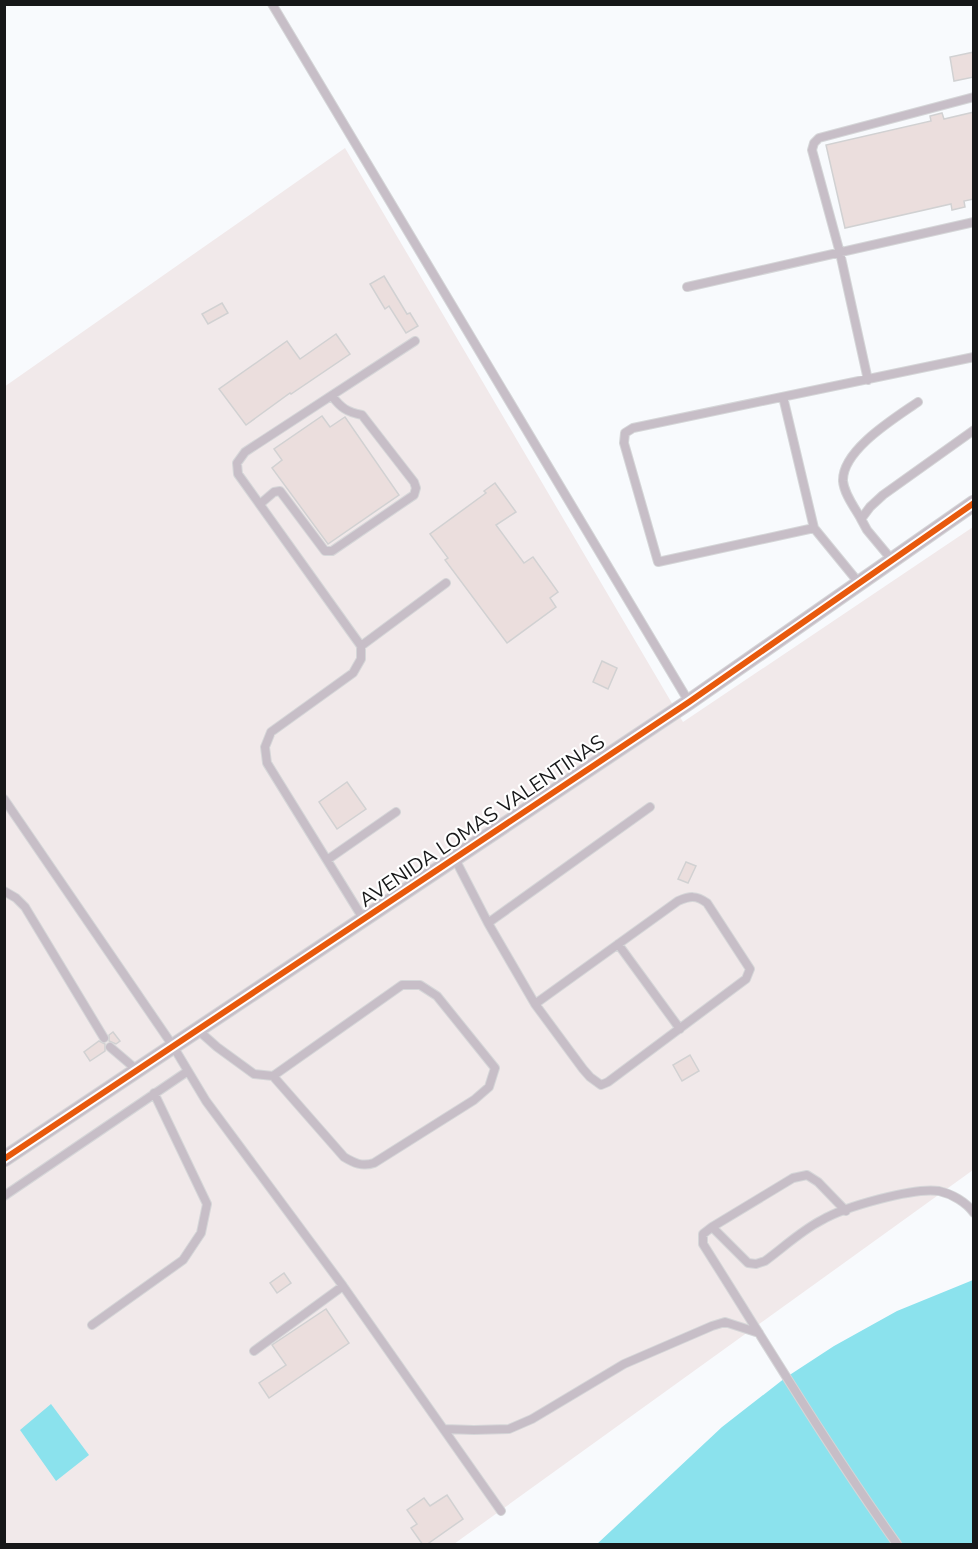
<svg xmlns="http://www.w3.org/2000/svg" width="978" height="1549" font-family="'Nunito Sans',sans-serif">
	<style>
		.industrial { fill: #f1e9ea }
		.water { fill: #8be2ed }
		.building { fill: #ebdedd; stroke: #d1d1d2; stroke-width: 1.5 }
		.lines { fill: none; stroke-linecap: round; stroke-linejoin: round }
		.service-casing { stroke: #d5d6d8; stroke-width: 10 }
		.minor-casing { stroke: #d5d6d8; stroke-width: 17 }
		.service { stroke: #c7bec7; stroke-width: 8 }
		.minor { stroke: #c7bec7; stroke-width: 15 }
		.cycleway-casing { stroke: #fff; stroke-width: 10 }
		.cycleway { stroke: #e8590c; stroke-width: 6 }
		.labels { text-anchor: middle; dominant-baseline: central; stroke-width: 4.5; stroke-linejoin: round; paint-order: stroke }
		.street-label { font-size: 20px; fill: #161718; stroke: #fff }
	</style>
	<rect width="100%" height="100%" fill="#f8fafd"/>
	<!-- industrial -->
	<path class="industrial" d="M345,148L683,722L973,527V1170L454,1544H5L4,387Z"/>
	<!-- water -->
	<path class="water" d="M973,1280V1544H597L722,1427L785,1378L834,1346L897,1311Z
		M51,1404L89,1455L56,1481L20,1430Z"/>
	<!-- building -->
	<path class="building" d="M974,52V77L954,81L950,57Z
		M974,112V199L964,201L965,207L952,210L951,204L845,228L826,145L931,121L930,116L942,113L944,119Z
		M384,276L407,314L410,313L418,326L406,333L389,306L385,309L370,284Z
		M222,303L228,313L208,324L202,314Z
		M336,334L350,354L291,394L290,393L246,425L219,389L287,341L300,359Z
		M322,416L330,427L345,417L399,495L328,544L272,468L282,460L274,449Z
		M495,483L516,512L496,525L524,563L533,557L558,592L550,598L556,607L507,643L445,560L448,558L430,534L486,493L484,491Z
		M602,661L617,668L608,689L593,682Z
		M347,782L366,809L337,829L319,802Z
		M686,862L696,866L688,883L678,879Z
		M113,1032L120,1041L116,1044L109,1041V1035Z
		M99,1041L105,1044V1051L90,1061L84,1052Z
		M690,1055L699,1071L682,1081L673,1065Z
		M284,1273L291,1283L277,1293L270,1283Z
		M326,1309L349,1343L269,1398L259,1383L286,1365L272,1345Z
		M447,1495L463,1519L426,1545H423L411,1528L417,1524L407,1510L424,1498L430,1506Z"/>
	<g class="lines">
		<defs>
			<path id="service" d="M272,4L689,702
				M687,287L974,222
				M868,380L840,253L812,150L814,143L819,138L974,97
				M783,397L814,528
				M260,504L274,492L280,491L325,551H332L414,495L416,488L414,482L362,415C347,412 341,408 332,396
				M861,519C855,508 844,494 843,481C842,450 895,418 918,402
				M892,560L867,530L861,519L870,507L883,495L974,430
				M859,583L814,528L658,562L624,443L625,433L633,428L974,357
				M361,646L446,583
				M4,799L173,1046L206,1101L343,1286L501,1511
				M454,857L488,923L535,1004L583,1069L590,1077L601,1085L608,1082L746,979L750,969L707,903C696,895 690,896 678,901L535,1004
				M327,860L396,812
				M4,891L16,898L25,907L104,1038
				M364,920L267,763L265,747L271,732L353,673L361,659V646L238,474L237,463L245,452L415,341
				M488,923L650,807
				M618,944L680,1029
				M199,1031L217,1047L254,1074L273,1076L402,985H420L437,996L495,1068L489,1087L474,1100L374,1163C362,1167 354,1163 344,1157L273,1076
				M110,1047L137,1070
				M4,1196L188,1071
				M712,1227L793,1178L807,1175L818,1182L846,1211
				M92,1325L183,1260L201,1233L207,1204L154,1093
				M254,1351L343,1286
				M444,1429L474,1430L509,1429L532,1419L624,1364L712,1326L725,1322L759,1333
				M897,1544C828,1447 767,1345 703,1244V1234L712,1227L748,1263L756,1264L765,1261C784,1247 802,1230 822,1220C844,1207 914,1187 939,1191C952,1194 966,1202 974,1213"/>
			<path id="minor" d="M4,1159L689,702L974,503"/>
		</defs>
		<!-- service casing -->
		<use href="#service" class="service-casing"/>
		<!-- minor casing -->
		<use href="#minor" class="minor-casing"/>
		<!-- service -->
		<use href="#service" class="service"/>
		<!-- minor -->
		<use href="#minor" class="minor"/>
		<defs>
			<path id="cycleway" d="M4,1159L689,702L974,503"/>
		</defs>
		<!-- cycleway casing -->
		<use href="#cycleway" class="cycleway-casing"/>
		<!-- cycleway -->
		<use href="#cycleway" class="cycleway"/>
	</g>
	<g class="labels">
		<!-- street labels -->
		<g class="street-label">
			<text transform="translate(482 821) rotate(-34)">AVENIDA LOMAS VALENTINAS</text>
		</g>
	</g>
	<!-- border -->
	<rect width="978" height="1549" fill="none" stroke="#161718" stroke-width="12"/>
</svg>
